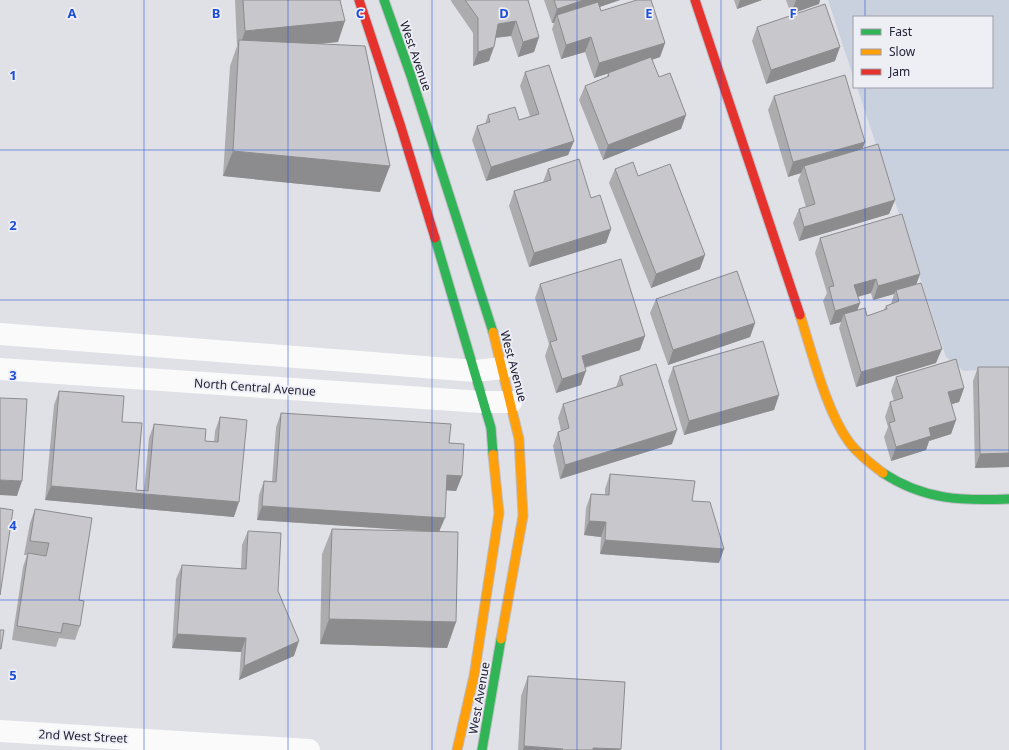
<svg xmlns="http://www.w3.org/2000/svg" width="1009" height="750" font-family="'Noto Sans',sans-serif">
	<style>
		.green { fill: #cad1de }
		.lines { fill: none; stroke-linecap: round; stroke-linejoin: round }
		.fast-casing { stroke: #bebdc5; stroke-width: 11 }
		.slow-casing { stroke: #bebdc5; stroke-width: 11 }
		.jam-casing { stroke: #bebdc5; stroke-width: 11 }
		.street { stroke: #fafafb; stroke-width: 22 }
		.fast { stroke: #30b455; stroke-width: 9 }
		.slow { stroke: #ff9f0a; stroke-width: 9 }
		.jam { stroke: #e5322d; stroke-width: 9 }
		.wall { fill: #acacaf; fill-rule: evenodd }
		.shaded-wall { fill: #8c8c8f }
		.building { fill: #c8c8cc; stroke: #8c8c8f }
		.grid { fill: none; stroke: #1d4ed8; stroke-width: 1; stroke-opacity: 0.55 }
		.labels { text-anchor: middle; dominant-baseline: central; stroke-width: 3.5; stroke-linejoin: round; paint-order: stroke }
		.street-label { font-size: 12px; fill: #232136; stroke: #eeeff5 }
		.grid-label { font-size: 13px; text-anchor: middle; font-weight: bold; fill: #1d4ed8; stroke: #eeeff5; stroke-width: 3.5; stroke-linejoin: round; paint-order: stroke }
	</style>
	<rect width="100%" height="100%" fill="#e0e1e6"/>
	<!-- green -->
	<path class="green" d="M828,0H1009V368L964,371L946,357L857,87H992V17H854V79Z"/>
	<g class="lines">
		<defs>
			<path id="fast" d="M384,0L411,76L493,332
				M435,238L491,428L493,454
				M883,473C924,500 962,501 1009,499
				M482,750L501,639"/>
			<path id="slow" d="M800,315C812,352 826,411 849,442C858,454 871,464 883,473
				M493,332L519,439L523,516L501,639
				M457,750L474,676L499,513L493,454"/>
			<path id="jam" d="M359,0L401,127L435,238
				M695,0L800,315"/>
		</defs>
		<!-- fast casing -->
		<use href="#fast" class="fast-casing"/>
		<!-- slow casing -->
		<use href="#slow" class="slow-casing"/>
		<!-- jam casing -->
		<use href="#jam" class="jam-casing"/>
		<!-- street -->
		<path class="street" d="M0,334L475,371L503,368
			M0,369L482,402H511
			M0,731L309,750"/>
		<!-- fast -->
		<use href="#fast" class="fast"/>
		<!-- slow -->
		<use href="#slow" class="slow"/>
		<!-- jam -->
		<use href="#jam" class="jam"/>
	</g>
	<!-- wall -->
	<path class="wall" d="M235,0H340L338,42L318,44L380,192L223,176L230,66L237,46Z
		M451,0H528L539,37L534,52L518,57L511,36L495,38L489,61L473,66V33L451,1Z
		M544,0H620L599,7L601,11L665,43L660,57L652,60L659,77L686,115L681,129L603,160L579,100L585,86L607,77L608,73L611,72L594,78L585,52L561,59L552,29L554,23H552Z
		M734,0H762L737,9Z
		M786,0H820L819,4L791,14Z
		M757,27L835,61L766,84L752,41Z
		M525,72L574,141L568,155L486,181L472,140L477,126L485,124L488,115L519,120L530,116L520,86Z
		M774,96L865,142L862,149L895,200L889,214L799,241L793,223L799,209L806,207L798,180L801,173L788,177L768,110Z
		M548,169L591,198L611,229L606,243L529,267L509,206L514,191L543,182Z
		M615,169L638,176L700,269L651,288L609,183Z
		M820,238L920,274L916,284L936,363L856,387L839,328L841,322L830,325L823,301L827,293L815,253ZM871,293L873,300L894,294L891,304L886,306L884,310L867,316L857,310L860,303L858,297Z
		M540,284L640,350L585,368L581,385L556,393L545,356L549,344L535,298Z
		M656,299L755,323L750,337L668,365L650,313Z
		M673,367L779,395L774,410L684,435L668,381Z
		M978,367H1009V467L975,468L973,381Z
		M620,376L672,444L560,479L553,446L558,432L561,431L558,418L563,404L616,387Z
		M896,377L964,388L959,402L951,404L956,420L951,434L929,441L926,450L891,461L884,437L888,427L885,417L890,402L894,401L891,391Z
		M59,391L122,422L136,490L144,491L149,438L154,424L205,441L214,442L215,431L220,417L234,517L45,500L54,405Z
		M281,413L449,443L462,476L456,491L446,490L439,532L456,622L447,648L320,644L322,554L332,529L433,532L257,520L259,495L264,481L272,482L276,427Z
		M610,474L692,501L719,563L600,554L601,537L584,535L586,508L591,494L605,495V489Z
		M35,509L79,600L80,626L75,640L59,638L56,647L12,640L23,567L27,555H24L30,523Z
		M248,531L278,591L294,656L239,680L241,652L172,648L176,579L182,565L241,569L242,545Z
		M528,676L625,682L620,750H518L521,696Z"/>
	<!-- shaded-wall -->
	<path class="shaded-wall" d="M584,0H620L559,21L557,15L554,23H552L557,9Z
		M740,0H762L737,9Z
		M796,0H820L819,4L791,14Z
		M345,21L338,42L238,51L239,48L245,31Z
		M516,21L511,36L493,38L498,24Z
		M539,37L534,52L518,57L523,42Z
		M591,37L585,52L561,59L566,45Z
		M665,43L660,57L594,78L599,63Z
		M494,47L489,61L473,66L478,52Z
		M840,47L835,61L766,84L771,70Z
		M686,115L681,129L603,160L608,145Z
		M574,141L568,155L486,181L491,167Z
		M865,142L860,156L804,166L801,173L788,177L793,162Z
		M233,151L390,166L380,192L223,176Z
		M895,200L889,214L799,241L804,227Z
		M611,229L606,243L529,267L534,253Z
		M705,255L700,269L651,288L656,274Z
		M920,274L915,288L896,290L894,294L873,300L878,286Z
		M876,279L871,293L849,299L854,285Z
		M860,303L855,317L844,314L841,322L830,325L835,311Z
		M755,323L750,337L668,365L673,350Z
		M645,336L640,350L576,370L582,356Z
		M942,349L936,363L856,387L861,372Z
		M586,371L581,385L556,393L562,379Z
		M964,388L959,402L943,407L948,392Z
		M779,395L774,410L684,435L689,421Z
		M956,420L951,434L929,441L926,450L891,461L896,447L929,428Z
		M677,430L672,444L560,479L565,465Z
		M1009,453V467L975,468L980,454Z
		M447,475L462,476L456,491L442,490Z
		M0,480L22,481L17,496L0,495Z
		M51,486L239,502L234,517L45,500Z
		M262,506L445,518L439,532L257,520Z
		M589,521L606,522L601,537L584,535Z
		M605,540L724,549L719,563L600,554Z
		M329,619L456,622L447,648L320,644Z
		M177,634L246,638L241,652L172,648Z
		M299,641L294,656L239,680L244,666Z
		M524,746L563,749L562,750H523Z
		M593,748L621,749L620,750H592Z"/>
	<!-- building -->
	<path class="building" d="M243,0H340L345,21L245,31Z
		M465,0H528L539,37L523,42L516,21L498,24L494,47L478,52V18Z
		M554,0H584L557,9Z
		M637,0H651L665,43L599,63L591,37L566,45L557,15L598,2L601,11Z
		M825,4L840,47L771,70L757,27Z
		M239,40L365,46L390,166L233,151Z
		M651,57L659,77L670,73L686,115L608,145L585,86L609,76L608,73Z
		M549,65L574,141L491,167L477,126L490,122L488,115L515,107L519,120L539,114L525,72Z
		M845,75L865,142L793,162L774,96Z
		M878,144L895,200L804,227L799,209L815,204L804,166Z
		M579,159L591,198L600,195L611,229L534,253L514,191L551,180L548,169Z
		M633,162L638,176L670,164L705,255L656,274L615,169Z
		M902,214L920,274L878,286L876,279L854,285L860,303L835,311L829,287L834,286L820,238Z
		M621,259L645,336L582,356L586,371L562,379L550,342L557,340L540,284Z
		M737,271L755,323L673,350L656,299Z
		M921,283L942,349L861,372L844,314L865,308L867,316L887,309L886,306L899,301L896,290Z
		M763,341L779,395L689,421L673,367Z
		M956,359L964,388L948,392L956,420L929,428L931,436L896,447L889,423L895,421L890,402L903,398L896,377Z
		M656,364L677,430L565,465L558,432L569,428L563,404L623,385L620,376Z
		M978,367H1009V453L980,454Z
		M59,391L124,396L122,422L142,423L136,490L148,491L154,424L206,429L205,441L218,442L220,417L247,420L239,502L51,486Z
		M0,398L27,399L22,481L0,480Z
		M281,413L451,424L449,443L464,444L462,476L447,475L445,518L262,506L264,481L276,482Z
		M610,474L695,481L692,501L710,502L724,549L605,540L606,522L589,521L591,494L609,495Z
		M0,508L13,510L0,595Z
		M35,509L92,518L79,600L84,601L80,626L63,623L61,633L17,626L28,553L46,556L49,543L30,541Z
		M332,529L458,532L456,622L329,619Z
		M248,531L281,533L278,591L299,641L244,666L246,638L177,634L182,565L246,569Z
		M0,630H4L1,649H0Z
		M528,676L625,682L621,749L593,748V750H562L563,749L524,746Z"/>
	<!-- grid -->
	<path class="grid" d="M144,0V750M288,0V750M432,0V750M577,0V750M721,0V750M865,0V17M865,87V750M0,150H1009M0,300H1009M0,450H1009M0,600H1009"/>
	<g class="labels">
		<!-- street labels -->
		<g class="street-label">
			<text transform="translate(416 56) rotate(71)">West Avenue</text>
			<text transform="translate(514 366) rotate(75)">West Avenue</text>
			<text transform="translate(255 387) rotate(4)">North Central Avenue</text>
			<text transform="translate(479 698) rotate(-80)">West Avenue</text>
			<text transform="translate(83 736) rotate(3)">2nd West Street</text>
		</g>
	</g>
	<g class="grid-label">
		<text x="72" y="18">A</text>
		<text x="216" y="18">B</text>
		<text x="360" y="18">C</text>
		<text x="504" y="18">D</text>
		<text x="649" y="18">E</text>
		<text x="793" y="18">F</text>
		<text x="13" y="80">1</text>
		<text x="13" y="230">2</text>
		<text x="13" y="380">3</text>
		<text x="13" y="530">4</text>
		<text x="13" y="680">5</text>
	</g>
	<!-- legend -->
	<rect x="853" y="16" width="140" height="72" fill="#eeeff5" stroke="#9d9da9"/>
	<rect x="861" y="29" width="20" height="6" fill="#30b455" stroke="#9d9da9"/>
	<text x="889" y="36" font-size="12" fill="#232136">Fast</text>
	<rect x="861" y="49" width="20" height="6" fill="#ff9f0a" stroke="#9d9da9"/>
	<text x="889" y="56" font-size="12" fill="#232136">Slow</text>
	<rect x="861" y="69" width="20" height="6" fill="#e5322d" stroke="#9d9da9"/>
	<text x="889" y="76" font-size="12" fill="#232136">Jam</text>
</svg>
